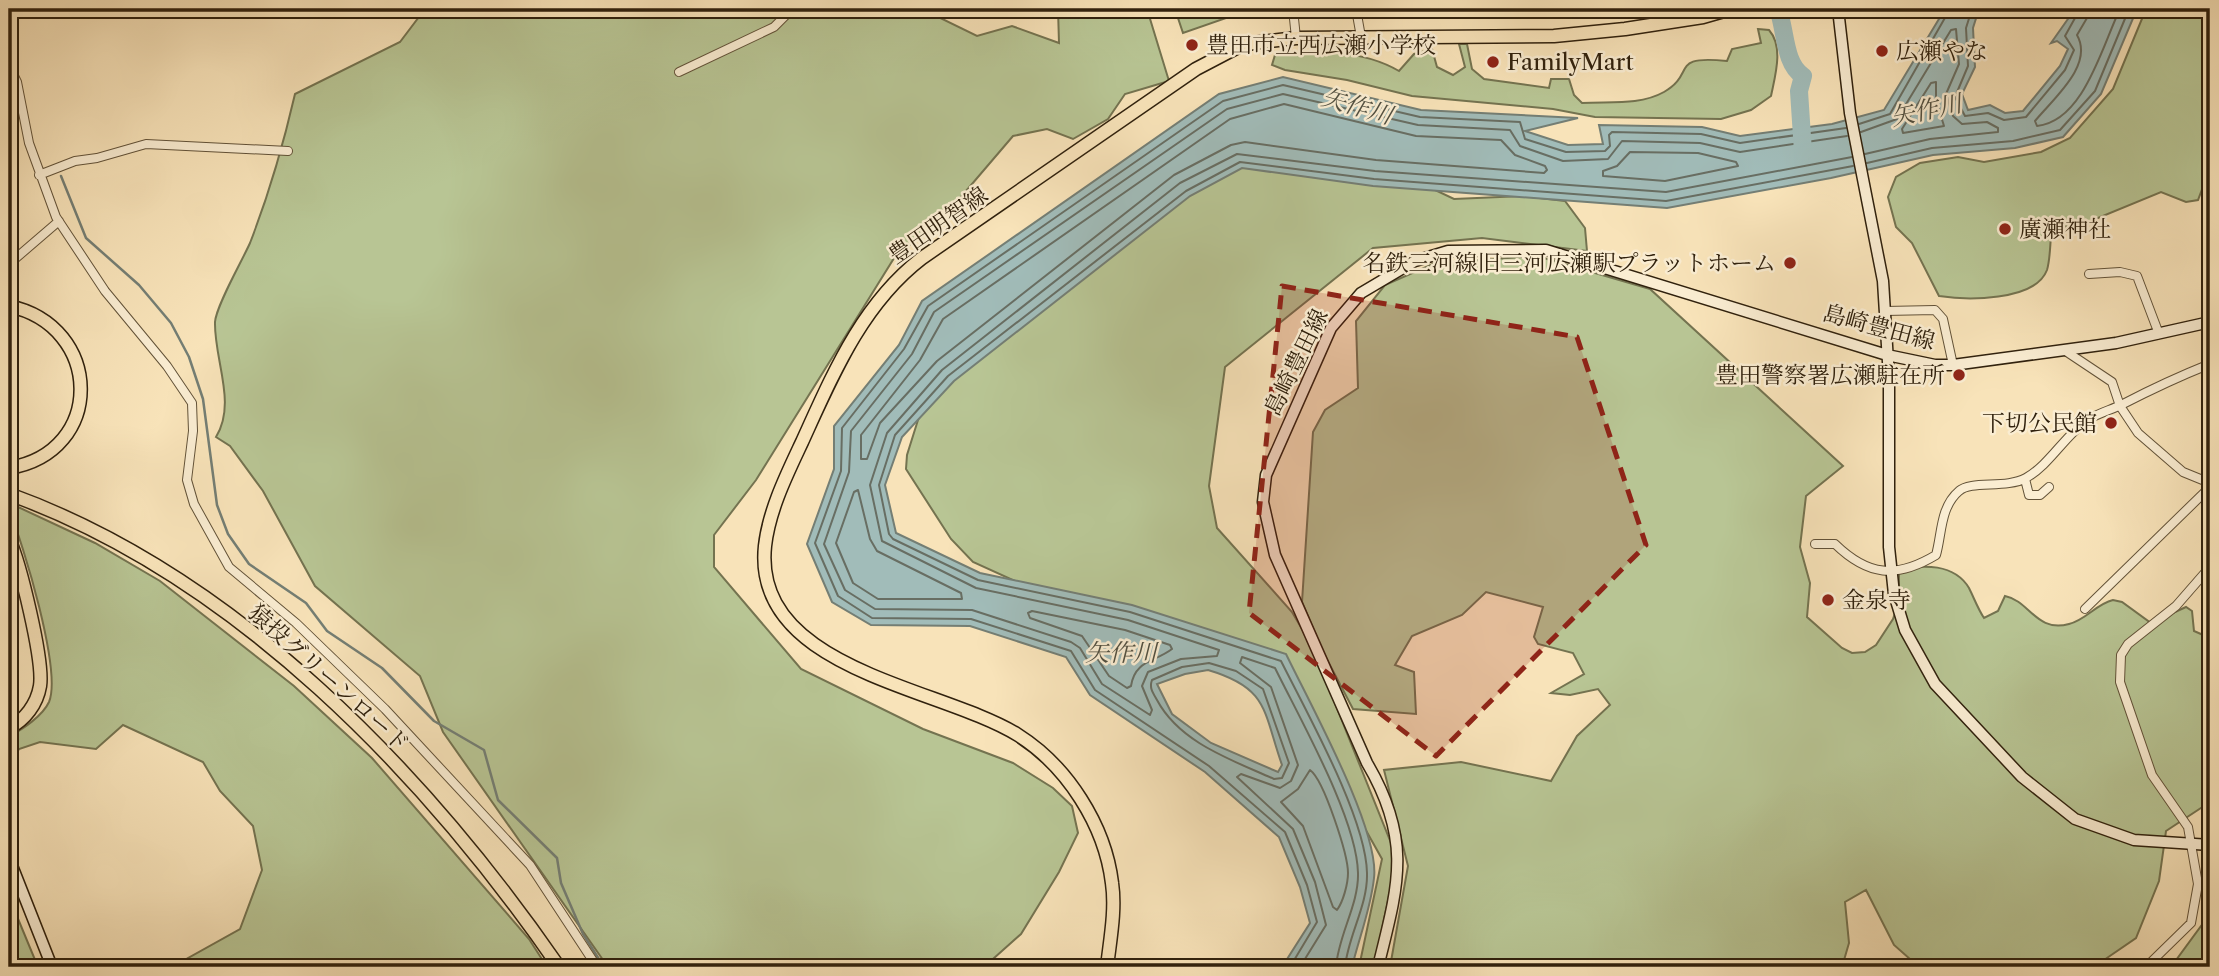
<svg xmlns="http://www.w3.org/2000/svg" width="2219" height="976" font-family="'Libre Caslon Text','Noto Serif JP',serif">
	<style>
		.green { fill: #b8c594; stroke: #747350; stroke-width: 2 }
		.water { fill: #a1bcb9; stroke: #747e74; stroke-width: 2; fill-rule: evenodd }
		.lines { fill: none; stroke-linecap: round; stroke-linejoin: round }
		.shore { stroke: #686e63; stroke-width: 2 }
		.stream { stroke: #747e74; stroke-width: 2.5 }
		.river { stroke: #a1bcb9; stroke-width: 18 }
		.street-casing { stroke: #625238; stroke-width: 10 }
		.secondary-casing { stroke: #30210d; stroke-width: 13 }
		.primary-casing { stroke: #30210d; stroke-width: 15 }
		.street { stroke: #faedd2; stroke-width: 8 }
		.secondary { stroke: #faedd2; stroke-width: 10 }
		.primary { stroke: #f8e3b9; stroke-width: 12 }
		.marked { fill: #8f2418; fill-opacity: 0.2; stroke: #8f2418; stroke-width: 5; stroke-dasharray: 14 9; stroke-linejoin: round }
		.poi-dot { fill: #8f2418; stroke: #faedd2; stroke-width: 2.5 }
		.labels { text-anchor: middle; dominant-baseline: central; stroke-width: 5; stroke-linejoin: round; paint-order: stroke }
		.poi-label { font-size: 23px; fill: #30210d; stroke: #faedd2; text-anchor: start }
		.street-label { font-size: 23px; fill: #30210d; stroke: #faedd2 }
		.water-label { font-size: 24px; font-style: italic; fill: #525041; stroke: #faedd2 }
	</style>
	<rect width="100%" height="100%" fill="#f8e3b9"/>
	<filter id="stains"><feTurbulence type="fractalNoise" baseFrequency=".00286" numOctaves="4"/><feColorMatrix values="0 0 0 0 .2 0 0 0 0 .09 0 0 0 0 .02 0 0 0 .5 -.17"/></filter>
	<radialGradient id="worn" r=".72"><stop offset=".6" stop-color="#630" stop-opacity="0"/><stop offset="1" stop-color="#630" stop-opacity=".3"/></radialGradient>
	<!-- green -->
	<path class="green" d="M425,9H922L977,36L1012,26L1059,43L1058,9H1147L1169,81L1125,94L1108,119L1073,139L1047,129L1013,136L937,225L896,255L756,480L714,535V567L801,669L923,729L1013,763L1053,788L1072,806L1078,833L1059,872L1021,934L984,967H608L443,732L420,676L315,586L263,491L230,446L216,437C237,403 214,360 215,322C216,306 242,261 250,243C269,194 283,146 295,94L400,42Z
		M1175,9H1236L1232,16L1183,33Z
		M2146,9H2210V168L2198,200L2186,202L2161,192L2081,225L2062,227L2051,236C2050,247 2050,260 2047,270C2035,302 1965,300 1939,296L1912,243L1896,227L1888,197L1896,177L1920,163L1958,157L1984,162L2041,152L2070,138L2113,89Z
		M1758,29L1769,30C1784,47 1775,76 1771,96L1751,110L1721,119L1595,117L1553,109L1412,96L1347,80L1285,70L1272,65L1275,55C1315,49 1363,50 1399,71L1414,54L1432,49L1437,67L1453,75L1465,67L1459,44H1467L1472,69L1484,79L1549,88L1551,79H1569L1574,95L1582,103C1608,101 1639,106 1664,92C1697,73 1668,55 1727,61L1732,49L1761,43Z
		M1254,154L1414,180L1454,199L1523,196L1565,201L1585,228L1587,251L1482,238L1373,248L1225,367L1209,486L1217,528L1292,612L1312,646L1397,858L1374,967H1359L1382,859L1336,777L1289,666L1039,592L973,562L951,539L906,469L907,455L923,404L1156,212Z
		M1537,256L1650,289L1843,466L1806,496L1800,547L1810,583L1807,617L1842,648L1852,653L1865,652L1876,645L1893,619L1899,601V569C1923,565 1954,563 1969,588C1974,598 1978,609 1984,618L1998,611L2005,596C2030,601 2036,633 2069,624C2086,620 2096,604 2113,600L2122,602L2151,623L2186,607L2192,611L2194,631L2210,638V802L2166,831L2159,881L2136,938L2104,960L2103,967H1919L1894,945L1866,890L1845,902L1849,943L1842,967H1390L1408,866L1384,770L1461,762L1551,781L1577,736L1610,705L1598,689L1570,695L1551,693L1584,674L1573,653L1538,644L1534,637L1543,607L1486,592L1462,615L1412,636L1395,665L1414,672L1416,714L1353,709L1322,650L1302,602L1313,432L1325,410L1358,388L1356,321L1385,285L1435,263Z
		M18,507L95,543L160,581L294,686L372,758L529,939L547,967H172L240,929L262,870L253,826L220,791L203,762L123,725L96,749L40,742L19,749L9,766V737C22,729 42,717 49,702C62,671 23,543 9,510Z
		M9,897L38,967H9Z
		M2210,910V967H2171L2209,915Z"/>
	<!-- water -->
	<path class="water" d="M1945,9H1979L1973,28L1975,67L1962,94L1968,110L1990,105L2005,113L2023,111L2060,66L2068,49L2057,41L2051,43L2075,9H2137L2101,94L2063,137L2015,148L1933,155L1831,178L1667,208L1373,186L1242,168L1190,196L954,381L902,437L885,485L896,533L980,573L1132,605L1286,654C1309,702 1380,830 1374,878C1371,908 1359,938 1352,967H1282L1310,923L1300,887L1279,837L1205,772L1090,695L1066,657L970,626L871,625L832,602L807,544L834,469V426L899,345L922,301L1219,94L1283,77L1421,110L1578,118L1525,131L1568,145L1603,144L1599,125L1702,127L1740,136L1832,124L1884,110ZM1208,670C1269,688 1263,711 1282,765L1278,772L1211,743L1172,714L1157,684L1185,674Z"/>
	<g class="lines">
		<!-- shore -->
		<path class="shore" d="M1972,9L1966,28L1968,66L1955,97L1965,116L1988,113L2004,120L2026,117L2065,70L2074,50L2065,36L2080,9
			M2089,9L2087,18L2077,35C2094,65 2054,98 2035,121L2037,126C2084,121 2102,46 2120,9
			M1936,82V100L1944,126L1903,133L1902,129L1931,83Z
			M1284,104L1416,136L1501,140L1515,155L1545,166L1547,170L1544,173L1376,160L1245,142L1231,145L1174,175L937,361L880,423L867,459H861V435L920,360L943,319L1230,119Z
			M1859,124L1890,114L1950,9
			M1861,132L1897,119L1951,30L1956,29L1959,64L1946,94L1953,116L1962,124L1987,122L1998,128V132L1930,139L1865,154
			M1847,136L1740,152L1700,143L1622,141L1608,159L1563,161L1520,146L1510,130L1418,125L1283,94L1227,109L934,312L912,354L851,431L849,472L824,544L845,590L875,609L972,610L1071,642L1080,648L1102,684L1150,715L1152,710L1142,686L1148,672L1181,659L1217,656L1219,650L1128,620L976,588L882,541L870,485L887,433L942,370L1180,183L1237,154L1375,171L1666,192L1852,157
			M1630,152L1698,153L1736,162L1738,166L1665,181L1603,176V171L1617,166Z
			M1867,163L1932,148L2013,141L2060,130L2095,91L2129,9
			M858,490L870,539L877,551L961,593L962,599H878L853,583L836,543L854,492Z
			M1032,611L1125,630L1170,645L1172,649C1155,662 1135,660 1131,686L1127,688L1109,676L1082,636L1030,618L1028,613Z
			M1209,663L1236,671L1263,689L1289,763L1282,778L1274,779C1232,760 1180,743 1157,700C1153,693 1149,688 1152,680L1182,667Z
			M1310,770C1324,780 1348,855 1348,873C1348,884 1343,902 1337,910L1333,907L1303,826L1281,802L1298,789Z
			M1290,967L1317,922L1307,885L1285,832L1209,766L1095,690L1071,651L971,619L872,618L838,596L815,543L841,471L842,428L904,349L928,306L1223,101L1283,85L1420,117L1520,122L1525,139L1566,152L1605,151L1610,146L1609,135L1612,132L1701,134L1740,143L1846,128
			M1300,967L1326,925L1315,882L1293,829L1237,777L1241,774L1280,788L1291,781L1298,765L1271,687L1240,663L1242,657L1275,668C1300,719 1357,819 1358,873C1359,904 1338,936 1336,967
			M1345,967C1348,936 1368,905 1367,873C1366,818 1307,713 1281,661L1130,612L978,580L893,539L889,534L879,485L895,435L948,376L1186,191L1240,162L1374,179L1666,201L1853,166"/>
		<!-- stream -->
		<path class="stream" d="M61,176L86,238L139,285L171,323L189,357L203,399L217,505L228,534L249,564L306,603L327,631L382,668L434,721L484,750L498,800L557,858L561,883L583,934L604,967"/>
		<!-- river -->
		<path class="river" d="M1778,9C1786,31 1784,64 1803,76L1799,91L1803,152"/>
		<defs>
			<path id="street" d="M1293,9L1296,38
				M1356,9L1361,37
				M9,66L17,82L29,143L56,217L105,291L167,366L192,403L193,431L187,480L194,504L229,567L296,623L385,709L530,865L597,967
				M679,72L774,27L792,9
				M39,175L75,161L97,158L146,144L288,151
				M9,264L59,221
				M2089,274L2120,272L2137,276L2159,334
				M1885,311L1935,310L1943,319L1953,365
				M2064,350L2112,382L2120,406L2138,433L2183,472L2210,483
				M2025,479L2029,495H2040L2049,487
				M1815,544H1835C1868,576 1896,579 1936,555C1942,534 1940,507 1959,491C1971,480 2006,489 2026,478C2052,463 2066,432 2093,417C2102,412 2113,409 2123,404C2152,389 2180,376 2210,364
				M2085,609L2210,487
				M2146,967L2191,923L2198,884L2188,827L2152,775L2120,682L2121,655L2128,644L2176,606L2210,567"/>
			<path id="secondary" d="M1838,9L1850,113L1883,281L1889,378V547L1894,594L1905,630L1935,684L2022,777L2075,819L2134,840L2210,845
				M9,858L52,967
				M1378,967C1398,886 1413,841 1367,763L1275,555L1263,502L1266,475L1331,328L1361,293L1415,261L1448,251L1546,250L1887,355L1935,365H1953L2116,343L2210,322"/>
			<path id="primary" d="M9,306C103,326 106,452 9,468
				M9,494C236,576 425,773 559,967
				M9,539C20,563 44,661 40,686C37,704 25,720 9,728
				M1107,967C1110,940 1116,910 1112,883C1105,825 1067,766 1018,735C941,687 752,670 765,546C769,510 787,474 802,442C833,374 862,304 922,258L1196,69L1238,47L1253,43L1296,38L1554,36L1625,29L1703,17L1731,9"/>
		</defs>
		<!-- street casing -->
		<use href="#street" class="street-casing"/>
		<!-- secondary casing -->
		<use href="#secondary" class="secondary-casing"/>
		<!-- primary casing -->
		<use href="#primary" class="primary-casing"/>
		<!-- street -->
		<use href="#street" class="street"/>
		<!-- secondary -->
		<use href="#secondary" class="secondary"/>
		<!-- primary -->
		<use href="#primary" class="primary"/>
	</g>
	<!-- marked area -->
	<path class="marked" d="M1282,286L1577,337L1646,545L1436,756L1249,613Z"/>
	<!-- markers -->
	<g class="poi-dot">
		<circle cx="1192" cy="45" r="7"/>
		<circle cx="1882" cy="51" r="7"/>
		<circle cx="1493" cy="62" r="7"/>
		<circle cx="2005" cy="229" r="7"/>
		<circle cx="1790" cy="263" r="7"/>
		<circle cx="1959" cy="375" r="7"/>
		<circle cx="2111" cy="423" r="7"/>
		<circle cx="1828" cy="600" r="7"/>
	</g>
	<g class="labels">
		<!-- poi labels -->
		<g class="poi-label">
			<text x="1206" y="45">豊田市立西広瀬小学校</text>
			<text x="1896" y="51">広瀬やな</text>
			<text x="1507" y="62">FamilyMart</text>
			<text x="2019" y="229">廣瀬神社</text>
			<text x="1776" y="263" text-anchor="end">名鉄三河線旧三河広瀬駅プラットホーム</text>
			<text x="1945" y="375" text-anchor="end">豊田警察署広瀬駐在所</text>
			<text x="2097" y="423" text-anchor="end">下切公民館</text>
			<text x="1842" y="600">金泉寺</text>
		</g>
		<!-- street labels -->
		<g class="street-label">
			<text transform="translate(938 225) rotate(-35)">豊田明智線</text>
			<text transform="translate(1879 327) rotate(15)">島崎豊田線</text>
			<text transform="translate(1296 362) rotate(-64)">島崎豊田線</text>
			<text transform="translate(329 678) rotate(42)">猿投グリーンロード</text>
		</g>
		<!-- water labels -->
		<g class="water-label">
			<text transform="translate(1357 106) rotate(16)">矢作川</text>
			<text transform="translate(1926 110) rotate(-12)">矢作川</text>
			<text x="1121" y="652">矢作川</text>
		</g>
	</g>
	<!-- margin -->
	<rect width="2219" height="976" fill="none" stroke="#f8e3b9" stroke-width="35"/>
	<rect x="10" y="10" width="2198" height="955" fill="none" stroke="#30210d" stroke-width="3.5"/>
	<rect x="18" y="18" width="2184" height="941" fill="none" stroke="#30210d" stroke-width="2"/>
	<rect width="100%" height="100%" filter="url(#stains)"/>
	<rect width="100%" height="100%" fill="url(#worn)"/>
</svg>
